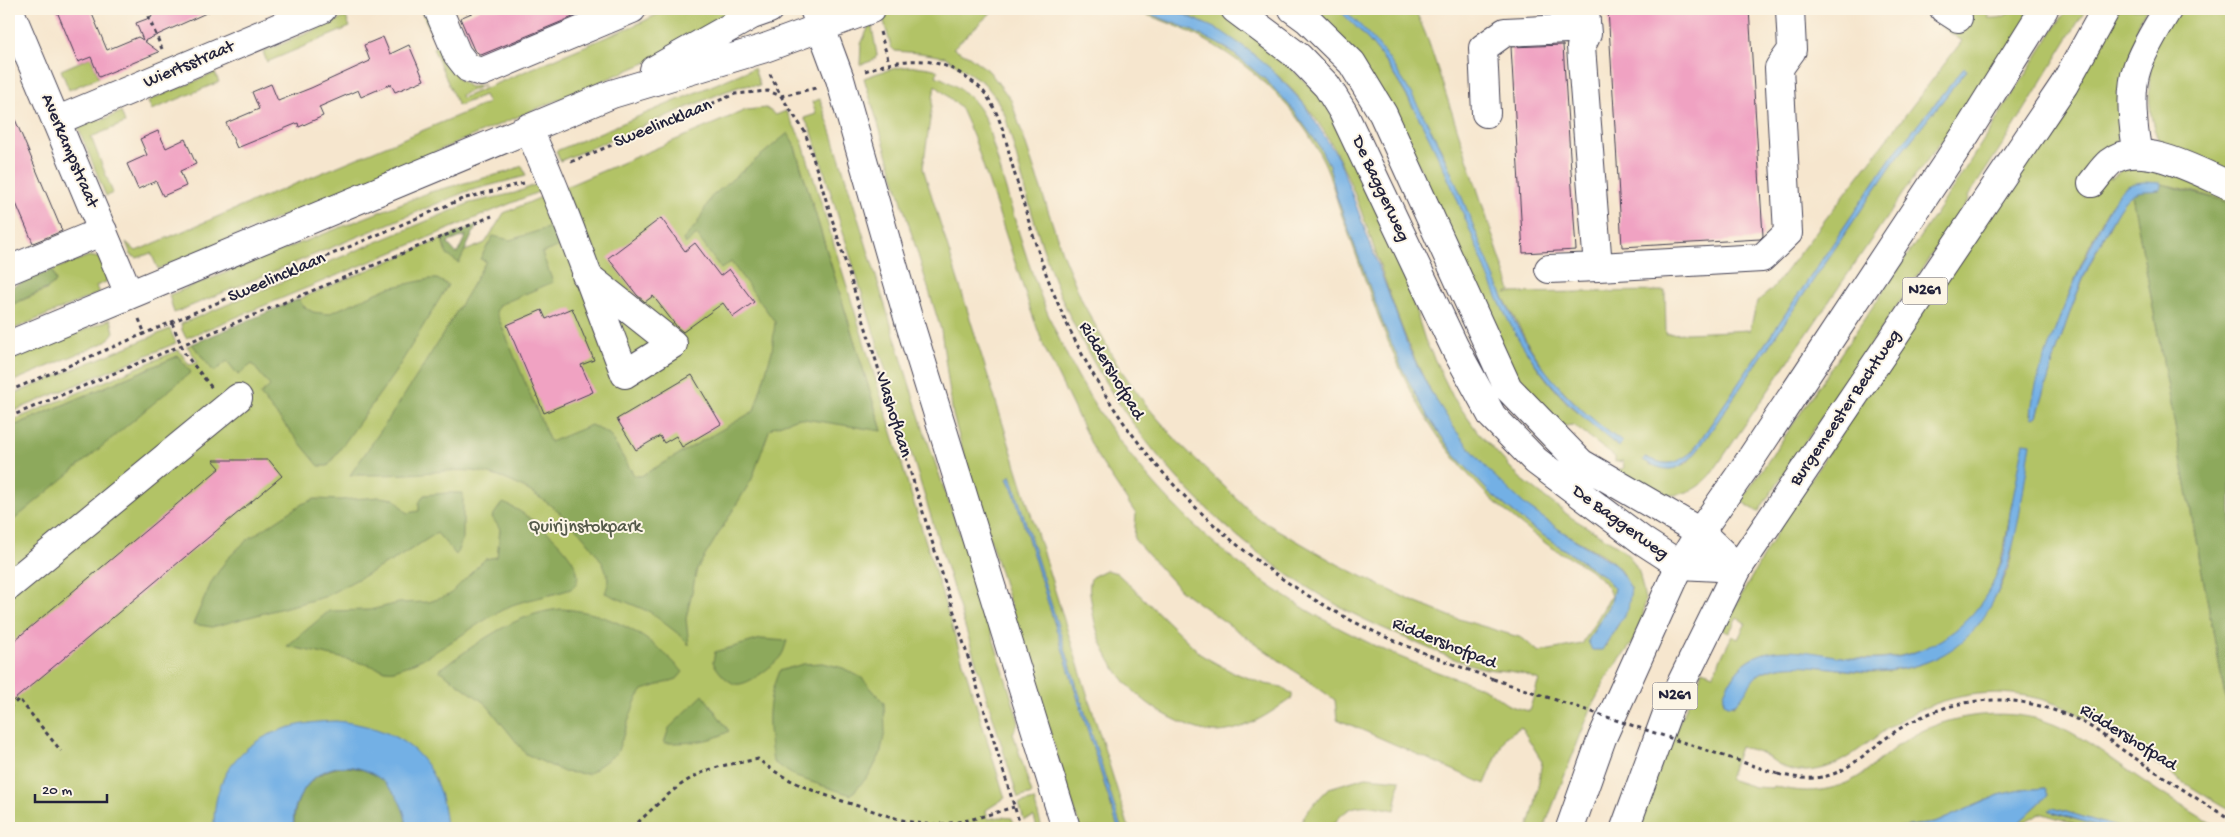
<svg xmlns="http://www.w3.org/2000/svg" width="2240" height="837" font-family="'Gochi Hand',sans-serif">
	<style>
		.green { fill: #b2c366; stroke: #6a7250; fill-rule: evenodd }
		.forest { fill: #8da95b; stroke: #58664b; fill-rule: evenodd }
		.water { fill: #73b0e5; stroke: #4a6990 }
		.building { fill: #f0a2c2 }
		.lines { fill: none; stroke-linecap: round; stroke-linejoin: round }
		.minor-casing { stroke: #423f51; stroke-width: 30 }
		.major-casing { stroke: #423f51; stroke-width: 30 }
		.path { stroke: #423f51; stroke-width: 3; stroke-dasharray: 4 4; stroke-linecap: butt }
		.minor { stroke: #fff; stroke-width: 28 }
		.major { stroke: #fff; stroke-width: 28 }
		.path-bridge { stroke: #423f51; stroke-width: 3; stroke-dasharray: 4 4; stroke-linecap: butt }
		.labels { text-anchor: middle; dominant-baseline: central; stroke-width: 4; stroke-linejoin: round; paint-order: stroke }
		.shield { fill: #fcf5e5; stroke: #63616e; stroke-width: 1 }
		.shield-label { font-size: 16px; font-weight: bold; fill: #22223b }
		.street-label { font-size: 18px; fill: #22223b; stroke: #fcf5e5 }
		.park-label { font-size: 18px; fill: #545a4a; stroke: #fcf5e5 }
	</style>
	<rect width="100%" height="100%" fill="#fcf5e5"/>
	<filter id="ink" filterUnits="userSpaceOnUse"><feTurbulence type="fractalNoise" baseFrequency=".02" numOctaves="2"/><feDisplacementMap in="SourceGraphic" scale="10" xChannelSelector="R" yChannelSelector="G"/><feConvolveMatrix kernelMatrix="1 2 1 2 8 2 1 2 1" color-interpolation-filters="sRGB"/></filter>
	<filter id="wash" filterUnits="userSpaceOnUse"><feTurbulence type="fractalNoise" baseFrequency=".0096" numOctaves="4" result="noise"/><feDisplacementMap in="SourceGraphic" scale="20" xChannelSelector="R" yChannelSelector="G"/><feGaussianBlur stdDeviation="1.12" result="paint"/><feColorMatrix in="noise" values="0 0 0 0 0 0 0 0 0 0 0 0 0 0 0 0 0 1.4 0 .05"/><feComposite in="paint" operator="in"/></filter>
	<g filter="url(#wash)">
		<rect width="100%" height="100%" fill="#f6e6ce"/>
		<!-- green -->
		<path class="green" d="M420,9H427L458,79L470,87L484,85L461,95L462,98L642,22L668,9H736L702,39L162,267L158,269L151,253L137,258L131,255L126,242L136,251L488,103L484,95L458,106L433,48L438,45Z
			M892,9H995L953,48L969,56L989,71L1011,100L1063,255L1084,305L1118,366L1147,406L1176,440L1257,518L1339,565L1410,600L1452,617L1522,638L1539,652L1582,644L1611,596C1603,570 1570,560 1548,545C1533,534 1518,523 1504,510C1480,490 1459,465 1440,439C1392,371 1370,290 1341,213C1335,196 1331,176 1323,160C1285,82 1208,30 1126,9C1146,9 1163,17 1181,25C1231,46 1270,78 1302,121C1312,134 1322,148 1329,164C1333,174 1334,186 1337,197L1428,417L1454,454L1489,492L1528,525L1605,577L1614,588L1611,602L1591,635L1606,646L1627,609L1631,588C1626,581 1621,569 1614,563C1601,552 1583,545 1568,535C1554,527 1541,516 1527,507C1500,487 1476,457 1456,431C1396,350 1382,249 1340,160C1306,89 1244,38 1172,9H1218L1231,16L1248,27L1324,100L1387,221L1425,340L1453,397L1477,431L1520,478L1572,518L1618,546L1630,557L1639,572L1645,599L1643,617L1631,645L1609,674L1592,706L1544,828H1528L1535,805L1542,761L1521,727L1505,737L1485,784L1337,719L1335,700L1180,590L1134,539L1136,514L1097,456L1044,347L1031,311L974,138L960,107L935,85L923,168L1129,828H1121L1011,476L1007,478L1014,493L1118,828H1080L967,466L953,415L941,330L864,78C888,69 908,63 934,69L938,71L936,76C959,85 978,101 987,124C1009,198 1027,272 1060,341C1120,470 1228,574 1355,636C1382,650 1411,662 1440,673C1456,679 1473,683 1488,691C1494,694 1500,700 1505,703C1511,707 1521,709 1529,711L1539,680C1531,677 1523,673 1515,672C1507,670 1496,671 1487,669C1460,664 1420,644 1394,633C1240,567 1120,441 1057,287C1035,232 1021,172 1005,115L996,98L984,83L945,57L920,53L895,51L891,47L882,14Z
			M1307,9H1338C1352,23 1367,37 1379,53C1400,83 1418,115 1435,148C1478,229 1494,324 1559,394C1569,405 1576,414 1591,419L1549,376L1528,344L1495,281L1441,149L1408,90L1382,50L1343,9H1415L1428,40L1511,291L1506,293L1665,291L1666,334L1750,330L1757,302L1772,289L1962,41L1917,9L1937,21L1941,17L1928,9H1969L1980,12L1991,11L1987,18C1997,18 2006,19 2011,9H2034L1998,69L1914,177L1710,476C1696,491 1680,497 1660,495L1617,470L1624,468L1623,461L1615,462V457L1573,425L1558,427L1518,381L1412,151ZM1967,70L1893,163L1698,450L1686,464L1650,465L1645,457C1666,466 1674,466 1692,452L1892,156Z
			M2067,9H2086L2014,127L1968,197L1969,199L1758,512L1741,501L1953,188Z
			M2119,9H2147L2137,24L2141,26L2151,9H2160L2116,145L2110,179L2124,169L2149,165L2231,194V203C2202,195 2157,176 2128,186C2101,195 2033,382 2031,415L2037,416C2056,352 2075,287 2108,229C2114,217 2121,202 2132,194L2231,728V811C2203,795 2175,777 2148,759C2107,731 2071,702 2020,695C1975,688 1929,701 1891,726C1860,747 1838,773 1798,771C1785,770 1775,762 1765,755C1759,751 1748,749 1740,747L1729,779L1754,787L1773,788L1774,786C1803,795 1836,792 1861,775C1878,763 1892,748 1909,738C1947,715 1999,708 2042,720C2077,731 2106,755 2136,776C2163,795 2191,812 2220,828H2120L2053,808L2050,812L2105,828H2090L2040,813L2013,828L2048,795L2045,788L2021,790L1999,795L1935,823L1893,828H1636L1665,754L1703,670L1713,674L1732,636L1738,639L1746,623L1737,618L1729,633L1722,630L1779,528ZM2012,502C2012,518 2014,536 2012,551C2010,568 2003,583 1995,598C1970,645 1927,672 1872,672C1836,672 1798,657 1763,672C1750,678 1743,694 1734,706L1725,704L1723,699C1745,626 1809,657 1863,659C1914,662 1969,635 1991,587C2004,560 2007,531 2012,502Z
			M2161,9H2231V170L2160,143C2141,108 2151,46 2161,9Z
			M346,17L350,27L267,62L263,52Z
			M869,26L872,27L877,55L874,60L860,65L861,44Z
			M91,57L99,77L69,90L61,70Z
			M754,68L760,86L744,85L724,92L560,161L556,151Z
			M215,73L219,82L152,110L148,102L152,99Z
			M820,99L832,134L922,425L970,563L1019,722L1013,733L1032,794L1018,798L812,132L804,118L816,114L812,102Z
			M766,108L776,115L786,111L802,141L1005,798L986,810L988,819L1000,817L1012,818L1015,828H997L995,821L991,828H9V440L178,356L9,428V422L179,350L189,365L198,362L187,346L192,344L204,359L314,313L303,306L299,299L442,239L445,251L450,257L485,243L504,213L746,110ZM788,134L794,144L882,431Z
			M121,112L125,123L91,137L113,193L106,196L77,125L97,116L100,121Z
			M522,166L526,176L465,192L174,313L169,295L187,288L430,192L507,172Z
			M540,183L543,190L186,338L182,330L181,324L470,203L515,193Z
			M89,256L100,258L107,273L106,282L96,286L99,293L9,331V306L46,290L56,282L52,270Z
			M111,319L114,332L106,342L9,383V361Z
			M170,329L176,343L9,413V396Z
			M1106,570L1117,573L1203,656L1232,672L1265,684L1282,687L1292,694V698C1269,714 1242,733 1213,732C1201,731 1191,727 1180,722C1132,701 1099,659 1092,607C1091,597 1087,586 1092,577Z
			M1366,777L1400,780L1395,810C1364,804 1350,800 1331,828H1298L1308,810L1329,788Z
			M1034,800L1042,828H1037L1034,817L1024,820L1019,804Z"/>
		<!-- forest -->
		<path class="forest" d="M788,133L794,144L882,431L798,418L773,427L769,431L752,479L697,569L686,619L689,645L681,636L650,612L605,593C614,575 600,559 590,545C564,511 523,480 480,472C456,468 432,473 408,474C388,475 369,475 350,475C399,406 444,335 486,261L480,259L493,236L510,240L557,225L565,244L542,253L553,282L499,305L496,312L550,442L591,425L609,434L634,475L641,476L754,411L772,351L775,322L731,262L721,269L697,235L685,244L683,240L697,224L711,197Z
			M2162,184L2231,203V728L2132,194L2142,190H2160Z
			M477,225L459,263L447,255L442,239ZM466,235L457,254L447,243Z
			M52,270L56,282L50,287L9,306V288Z
			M430,279H437L448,285L396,371L328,466H319L260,395L270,386L252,364L238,375L227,361L214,372L192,344L299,299L303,306L313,312L328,314L388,288Z
			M178,356L191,372L9,524V428Z
			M447,493H463V538L456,555L437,533L399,557L324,597L212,627L193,624L212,581L227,559L247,540L302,504L315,499L340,500L379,497L395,499L407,513L419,511V503L424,495Z
			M502,503C522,507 595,563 574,587C570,592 522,600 510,606C475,623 445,650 409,665C404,666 399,669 394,670C386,672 373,666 365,664C339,657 313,652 287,646L329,611L370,610L399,603L429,602L449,595L485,559L497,557L500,529L492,517Z
			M561,609C609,611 652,637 683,672L677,679L643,690L636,700L617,753L588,774L564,772L526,754L486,704L439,670C477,644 514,613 561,609Z
			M761,639L787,641C785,646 784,652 781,656C774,665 747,687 735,684C726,681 717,670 713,662L715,652Z
			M823,663L843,668L862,678L884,703L885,732L880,755L870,774L851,795L796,777L773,762C768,727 765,705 779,671L803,664Z
			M703,695L729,731C710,743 685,743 664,743L669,728Z
			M343,767C379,767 404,793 407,828H294C292,798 311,770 343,767Z"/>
		<!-- water -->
		<path class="water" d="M1137,9H1172L1221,31L1247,49L1271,69L1304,104L1339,159L1409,349L1429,389L1456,431L1488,470L1525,505L1567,535L1615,564L1631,588L1628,609L1602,650H1592L1588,641L1611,602L1614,588L1605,577L1528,525L1489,492L1454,454L1428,417L1404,372L1383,323L1337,197L1329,165L1318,144L1292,108L1266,80L1228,49L1189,29Z
			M1338,9H1343C1357,22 1371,35 1382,50C1424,106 1452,171 1477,235C1497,284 1516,335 1550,376C1571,402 1596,423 1622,442L1619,447C1583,419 1555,393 1529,355C1502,317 1487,272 1469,228C1444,167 1418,107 1379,53C1367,37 1352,23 1338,9Z
			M1964,68L1967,70L1893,163L1698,450C1680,471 1669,475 1643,460L1645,457C1666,466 1674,466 1692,452L1892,156Z
			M2145,182L2161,183L2162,188C2154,194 2141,187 2130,196C2120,204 2113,219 2107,230C2074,288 2056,353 2037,416L2033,418C2020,398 2100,218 2118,194C2125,186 2134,182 2145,182Z
			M2024,442L2031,443C2014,540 2011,660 1885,671C1852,674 1819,663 1786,666C1777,667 1766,669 1758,675C1748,682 1740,712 1725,704C1721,695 1726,687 1731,680C1757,635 1808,653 1849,658C1868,661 1890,660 1909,654C1956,639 1986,608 2002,561C2007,546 2008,528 2010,513C2015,489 2019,465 2024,442Z
			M1011,475L1121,828H1118L1014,493L1007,478Z
			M336,721C404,728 441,758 446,828H407C404,778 340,741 305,788C296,801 292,813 294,828H214C212,753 269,722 336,721Z
			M2045,788L2048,795L2013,828H1893L1935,823L1999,795L2021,790Z
			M2053,808L2120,828H2105L2049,811Z"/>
		<g id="blocks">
			<!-- building -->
			<path class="building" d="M56,9H90L107,50L138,37L143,40L136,23L152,17L149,9H215L144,41L159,52L99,77L91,57L78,62Z
				M481,9H592L481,55L474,50L460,18Z
				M1608,9H1749L1763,236L1760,239L1622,247Z
				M383,37L390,54L409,45L424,80L395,92L391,84L361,97L358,90L319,107L323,116L299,127L298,123L237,148L226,123L259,109L252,92L271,84L278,101L311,88L370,61L364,45Z
				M1563,45L1576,250L1523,253L1511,47Z
				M9,105L62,231L33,243L9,187Z
				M158,131L166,148L185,139L196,164L180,171L186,186L163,196L156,181L138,189L127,164L147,155L140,139Z
				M661,218L685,251L695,243L720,276L729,269L754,302L733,317L723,303L683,332L677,327L653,296L645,302L637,295L608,258Z
				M572,308L594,360L581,365L593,392L544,413L507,325L542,310L546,319Z
				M692,375L721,424L682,447L676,436L664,443L660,436L636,450L617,419Z
				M213,460H269L282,476L9,704V645L220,468Z"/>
		</g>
	</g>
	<g filter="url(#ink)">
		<use href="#blocks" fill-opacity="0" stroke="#423f51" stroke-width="1"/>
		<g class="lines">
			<defs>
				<path id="minor" d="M9,9L129,294
					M438,9L457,54L468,68L482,72L632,9
					M814,9L840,79L909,321L1066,828
					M1235,9L1299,57L1327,86L1343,112L1455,348L1492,416L1536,461L1643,541L1680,565L1738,568
					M1293,9L1308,20L1352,63L1383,114L1508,388L1581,463L1700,532L1738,568
					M1944,9L1958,18
					M654,70L752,15L769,9
					M1486,113L1483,48L1505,32L1586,28
					M56,121L322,9
					M528,128C565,208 593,292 625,374L673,344L586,275
					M2138,153C2133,130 2129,91 2137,68C2143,49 2158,26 2168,9
					M2092,183C2098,176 2103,168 2110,162C2141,138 2200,173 2231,186
					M1598,267L1762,258L1788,233L1779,68L1792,50L1790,9
					M1549,269L1598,267L1581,47L1587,34L1585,9
					M9,270L103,231
					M9,345L612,94L762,49L871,9
					M9,586L238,398"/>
				<path id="major" d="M1570,828L1602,738L1680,565L1700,532L1744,469L1966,134L2044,9
					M1625,828L1669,708L1738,568L2064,85L2106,9"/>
			</defs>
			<!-- minor casing -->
			<use href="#minor" class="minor-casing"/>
			<!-- major casing -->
			<use href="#major" class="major-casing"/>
			<!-- path -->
			<path class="path" d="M145,9L162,49
				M880,32L889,62
				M865,71C900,58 937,54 968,79C973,82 979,86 983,91C1002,114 1007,147 1015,175C1026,212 1036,248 1050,284C1107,430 1206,541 1343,616C1391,642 1442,660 1493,679
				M770,74L781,96L805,132L1021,828
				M571,162L735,94L768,91L781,96L816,88
				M139,319L145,334
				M172,323L185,354L212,388
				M9,391L462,199L524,183
				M9,417L492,216
				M9,708L19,699L61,751
				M1778,774C1839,789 1852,761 1896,731C1934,706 1982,694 2026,703C2044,706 2064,713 2080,721C2097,729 2112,743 2127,753C2155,771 2182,789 2210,807L2231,819
				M632,828C656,806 678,781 709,770C724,764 741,763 758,759C788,784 824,795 861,807C887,815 912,826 939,824C965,823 990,814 1014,807"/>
			<!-- minor -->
			<use href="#minor" class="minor"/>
			<!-- major -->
			<use href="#major" class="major"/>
			<!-- path-bridge -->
			<path class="path-bridge" d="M1493,679L1778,774"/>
		</g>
	</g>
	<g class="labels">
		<!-- shield labels -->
		<g class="shield">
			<rect x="1902.5" y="277.5" width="45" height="27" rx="4"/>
			<rect x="1652.5" y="682.5" width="45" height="27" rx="4"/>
		</g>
		<g class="shield-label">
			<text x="1925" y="291">N261</text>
			<text x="1675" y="696">N261</text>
		</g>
		<!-- street labels -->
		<g class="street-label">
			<text transform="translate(189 65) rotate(-23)">Wiertsstraat</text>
			<text transform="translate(663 124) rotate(-22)">Sweelincklaan</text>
			<text transform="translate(69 151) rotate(67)">Averkampstraat</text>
			<text transform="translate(1380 189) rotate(65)">De Baggerweg</text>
			<text transform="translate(277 278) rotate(-23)">Sweelincklaan</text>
			<text transform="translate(1111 371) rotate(59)">Riddershofpad</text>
			<text transform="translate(1846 408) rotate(-56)">Burgemeester Bechtweg</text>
			<text transform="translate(893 415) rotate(73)">Vlashoflaan</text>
			<text transform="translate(1620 523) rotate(36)">De Baggerweg</text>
			<text transform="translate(1444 644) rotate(22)">Riddershofpad</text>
			<text transform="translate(2128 738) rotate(32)">Riddershofpad</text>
		</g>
		<!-- park labels -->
		<g class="park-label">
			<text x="585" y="527">Quirijnstokpark</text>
		</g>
	</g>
	<!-- margin -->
	<rect width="2240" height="837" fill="none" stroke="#fcf5e5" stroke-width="30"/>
	<!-- scale -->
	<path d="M35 794v8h72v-8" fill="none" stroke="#22223b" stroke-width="2.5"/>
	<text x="42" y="794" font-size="15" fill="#22223b" stroke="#fcf5e5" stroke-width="4" paint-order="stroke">20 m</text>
</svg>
